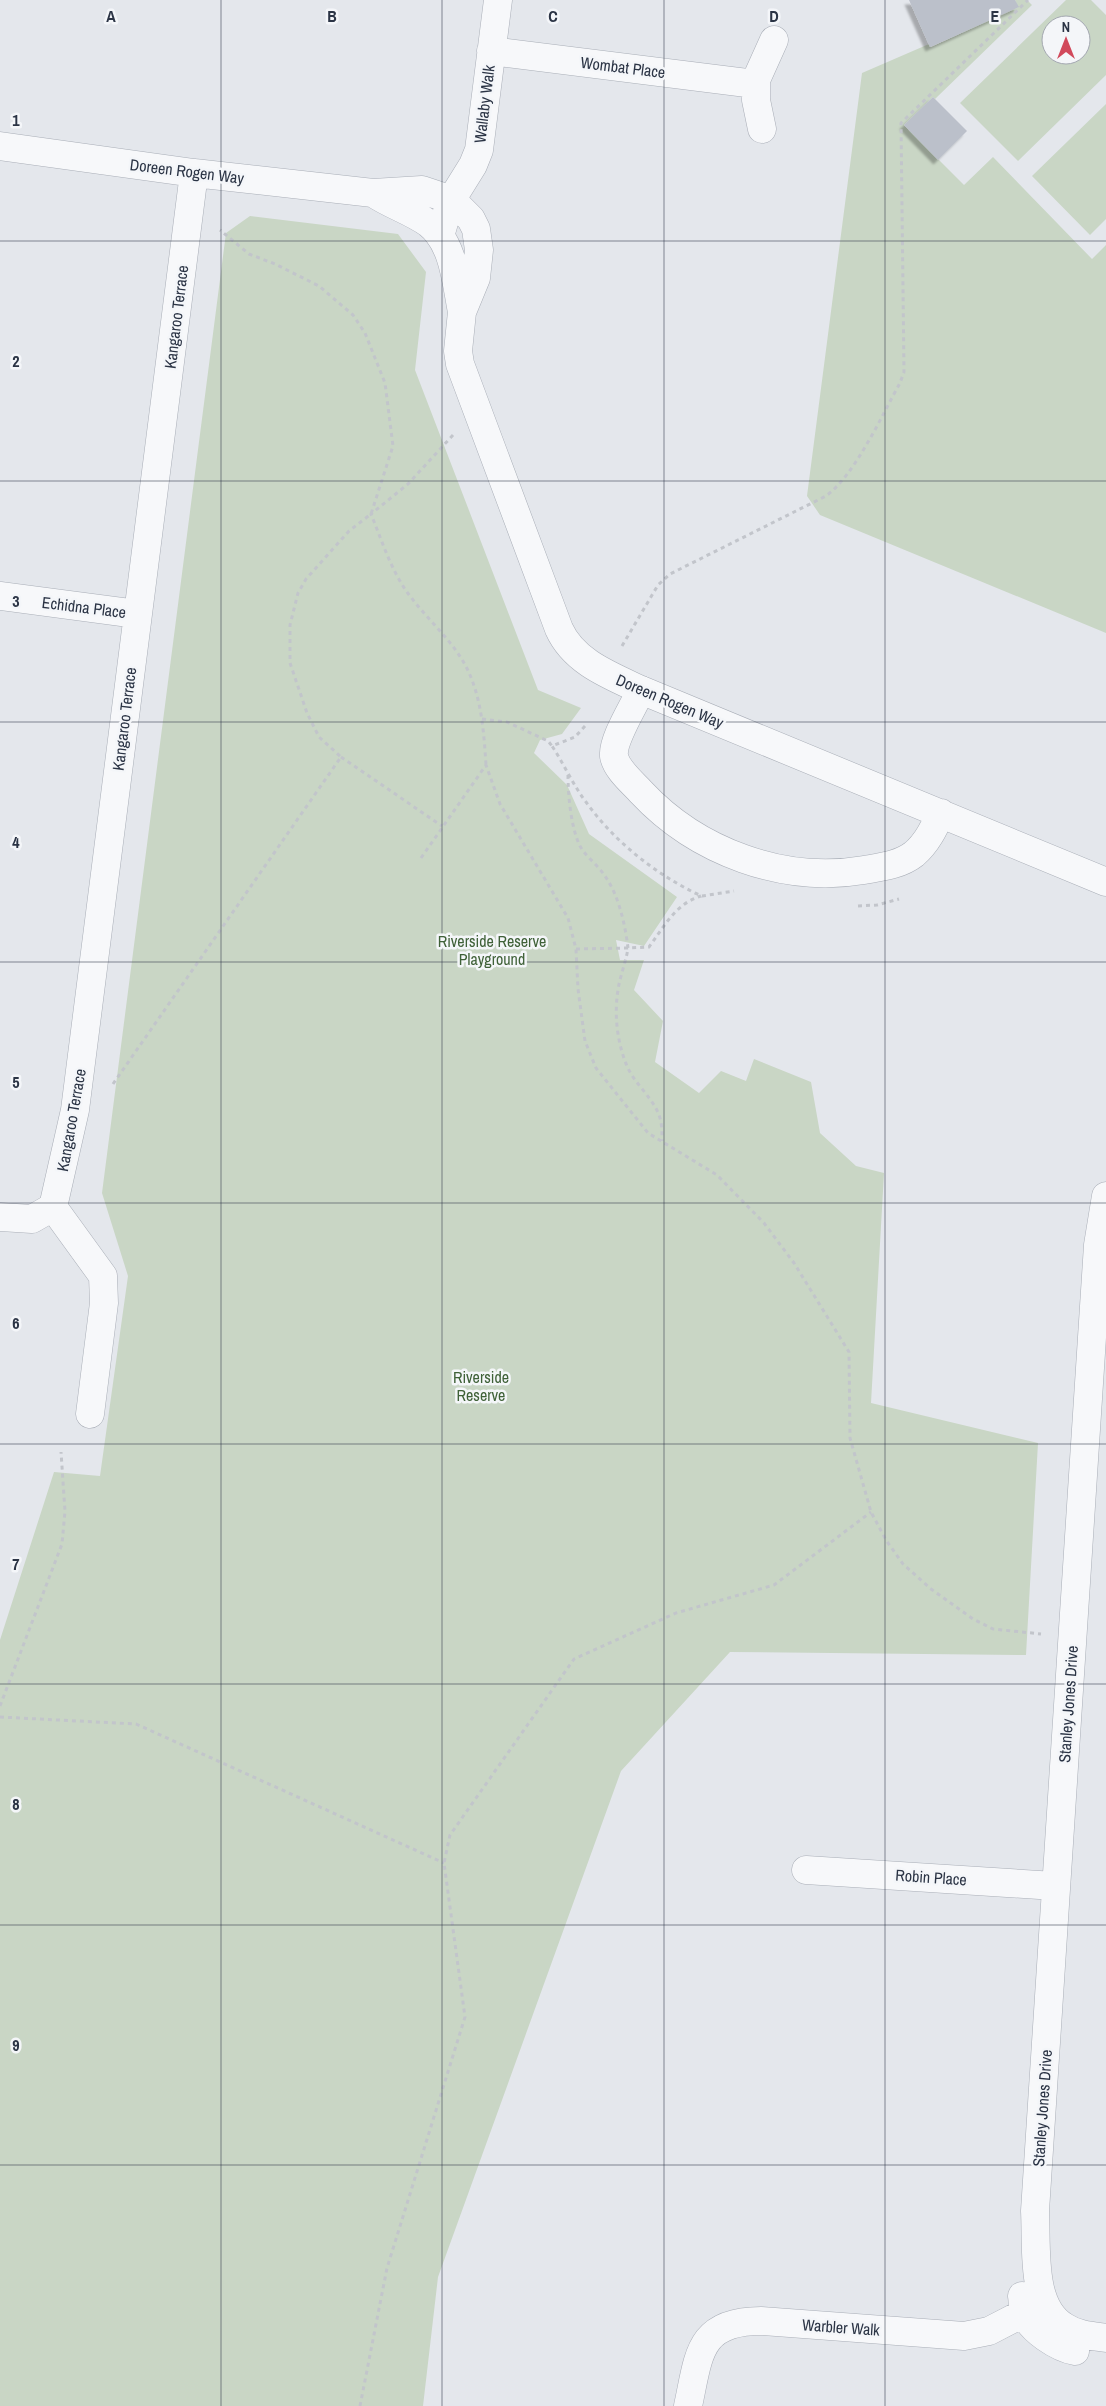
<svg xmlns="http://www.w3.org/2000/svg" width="1106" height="2406" font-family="'Archivo Narrow',sans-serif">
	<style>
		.green { fill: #c9d6c5; fill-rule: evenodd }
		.building { fill: #bbc0ca; filter: url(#shadow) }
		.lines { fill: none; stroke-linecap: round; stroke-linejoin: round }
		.minor-casing { stroke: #a9aeb7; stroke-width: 29 }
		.path { stroke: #c2c5cb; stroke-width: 3; stroke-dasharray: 4 4; stroke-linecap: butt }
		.minor { stroke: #f7f8fa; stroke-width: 28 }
		.grid { fill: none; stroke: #2b3445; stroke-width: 1; stroke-opacity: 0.55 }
		.labels { text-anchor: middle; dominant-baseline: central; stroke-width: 5; stroke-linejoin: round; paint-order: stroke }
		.street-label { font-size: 16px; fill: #2b3445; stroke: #f4f6f9 }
		.park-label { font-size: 16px; fill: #3f6138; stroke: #f4f6f9 }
		.grid-label { font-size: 16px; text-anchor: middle; font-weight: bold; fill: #2b3445; stroke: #f4f6f9; stroke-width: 5; stroke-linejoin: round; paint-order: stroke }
	</style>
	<defs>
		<filter id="shadow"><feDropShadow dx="-4.5" dy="4.5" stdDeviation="1" flood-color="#0004"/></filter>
	</defs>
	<rect width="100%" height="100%" fill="#e4e7ec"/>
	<!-- green -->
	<path class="green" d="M1015,0H1027L1032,5L935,99L933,97L904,125L964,185L993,157L1092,259L1106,245V633L820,515L807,496L862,73L929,44L931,47L1018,7Z
		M1066,0H1091L1106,15V75L1018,161L960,103ZM1051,25H1081V55H1051Z
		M1106,104V219L1090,235L1032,176Z
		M250,216L398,234L426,272L415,370L538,690L581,708L562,734L540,740L534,753L567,785L589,834L677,897L644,946L616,940L620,960H644L634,990L663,1021L655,1062L699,1093L721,1071L746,1081L754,1059L811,1082L820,1133L856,1166L884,1173L871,1403L1038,1443L1026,1655L730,1652L621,1771L438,2277L423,2406H0V1640L54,1472L100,1476L128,1276L102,1193L226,233Z"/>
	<!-- building -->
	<path class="building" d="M909,0H1015L1019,7L930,47Z
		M933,97L967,131L938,160L904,125Z"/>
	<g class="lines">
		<defs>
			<path id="minor" d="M491,51L755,84
				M762,129L756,100V80L774,40
				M0,146L194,173L373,193L422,190L443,197L457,205L471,219L476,229L479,250L476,278L462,312L458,351L460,364L559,629C574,662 609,675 641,690L1106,882
				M373,193C391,205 411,211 428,223C454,243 456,282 462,312
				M440,236L450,202L473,165L479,150L498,0
				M0,596L137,614
				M641,690C634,706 612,740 614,756C616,769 633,783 641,792C697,852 784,884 864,870C881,867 900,865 914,854C927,843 934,828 941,813
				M1106,1196L1098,1245L1093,1322L1035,2211C1037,2247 1030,2307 1065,2327C1077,2335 1092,2336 1106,2338
				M53,1207L103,1276L104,1303L90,1414
				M0,1217L32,1219L53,1207L75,1110L194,173
				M806,1870L1055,1886
				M1022,2296C1023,2301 1022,2308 1024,2313C1030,2330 1058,2348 1075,2351
				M688,2406C699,2355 698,2321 761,2321L964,2336L989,2331L1043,2303"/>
		</defs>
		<!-- minor casing -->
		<use href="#minor" class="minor-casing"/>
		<!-- path -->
		<path class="path" d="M453,435L408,484L371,514C382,541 392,573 410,596C430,623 457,644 470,675C482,703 484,735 486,765
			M622,646L658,585L670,574L826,496C855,475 882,415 900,383L904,372L901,123L1028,0
			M482,719L507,722L548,741L552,746
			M585,726L575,737L552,746C564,764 573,785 586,802C614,841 653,872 695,893L702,896L734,891
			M341,757L442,826
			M568,775C568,795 571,828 580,846C586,857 598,865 605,876C619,896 625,924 628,948L649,947C664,927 675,904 701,896
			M421,858L486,765L500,804L568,918L576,949L578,989L585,1041L596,1068L648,1133L717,1175L764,1223L794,1263L849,1352L850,1438L871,1512L886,1540L903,1564L931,1589L973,1619L993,1629L1041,1634
			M858,906L877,905L899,899
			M576,949L628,948C626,962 620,976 618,990C614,1015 617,1042 627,1066C635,1085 654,1098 660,1118C662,1125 662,1133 662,1141
			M113,1084L341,757L319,737L307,713L290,663V625L298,593L306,579L349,531L371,514L393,446L385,383L365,333L353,315L319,286L275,264L249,254L220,230
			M0,1706L62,1544L65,1511L61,1452
			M0,1717L136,1724L444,1863
			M360,2406L387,2268L465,2017L444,1863L450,1835L574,1659L676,1613L774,1585L871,1512"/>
		<!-- minor -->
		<use href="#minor" class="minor"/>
	</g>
	<!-- grid -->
	<path class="grid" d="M221,0V2406M442,0V2406M664,0V2406M885,0V2406M0,241H1106M0,481H1106M0,722H1106M0,962H1106M0,1203H1106M0,1444H1106M0,1684H1106M0,1925H1106M0,2165H1106"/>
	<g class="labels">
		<!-- street labels -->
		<g class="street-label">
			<text transform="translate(623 67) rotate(7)">Wombat Place</text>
			<text transform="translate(484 104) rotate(-83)">Wallaby Walk</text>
			<text transform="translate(187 171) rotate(7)">Doreen Rogen Way</text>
			<text transform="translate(176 317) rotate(-83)">Kangaroo Terrace</text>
			<text transform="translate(84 607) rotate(7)">Echidna Place</text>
			<text transform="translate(670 701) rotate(23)">Doreen Rogen Way</text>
			<text transform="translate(124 719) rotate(-83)">Kangaroo Terrace</text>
			<text transform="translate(71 1120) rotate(-80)">Kangaroo Terrace</text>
			<text transform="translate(1068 1704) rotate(-86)">Stanley Jones Drive</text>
			<text transform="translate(931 1877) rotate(4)">Robin Place</text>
			<text transform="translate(1042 2108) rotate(-86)">Stanley Jones Drive</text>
			<text transform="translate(841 2327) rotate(4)">Warbler Walk</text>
		</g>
		<!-- park labels -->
		<g class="park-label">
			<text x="492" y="941">Riverside Reserve<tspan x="492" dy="18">Playground</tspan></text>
			<text x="481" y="1377">Riverside<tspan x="481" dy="18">Reserve</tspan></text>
		</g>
	</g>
	<g class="grid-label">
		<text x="111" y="22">A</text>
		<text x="332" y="22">B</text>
		<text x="553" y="22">C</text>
		<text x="774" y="22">D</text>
		<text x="995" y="22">E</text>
		<text x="16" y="126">1</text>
		<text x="16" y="367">2</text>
		<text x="16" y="607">3</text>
		<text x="16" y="848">4</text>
		<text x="16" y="1088">5</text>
		<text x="16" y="1329">6</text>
		<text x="16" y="1570">7</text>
		<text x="16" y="1810">8</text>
		<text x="16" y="2051">9</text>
	</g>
	<!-- north arrow -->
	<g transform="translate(1066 40)"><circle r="24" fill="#f4f6f9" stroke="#a4a8b1"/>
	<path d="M0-4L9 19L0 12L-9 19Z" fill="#d1495b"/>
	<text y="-8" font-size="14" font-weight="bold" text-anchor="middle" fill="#2b3445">N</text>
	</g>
</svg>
